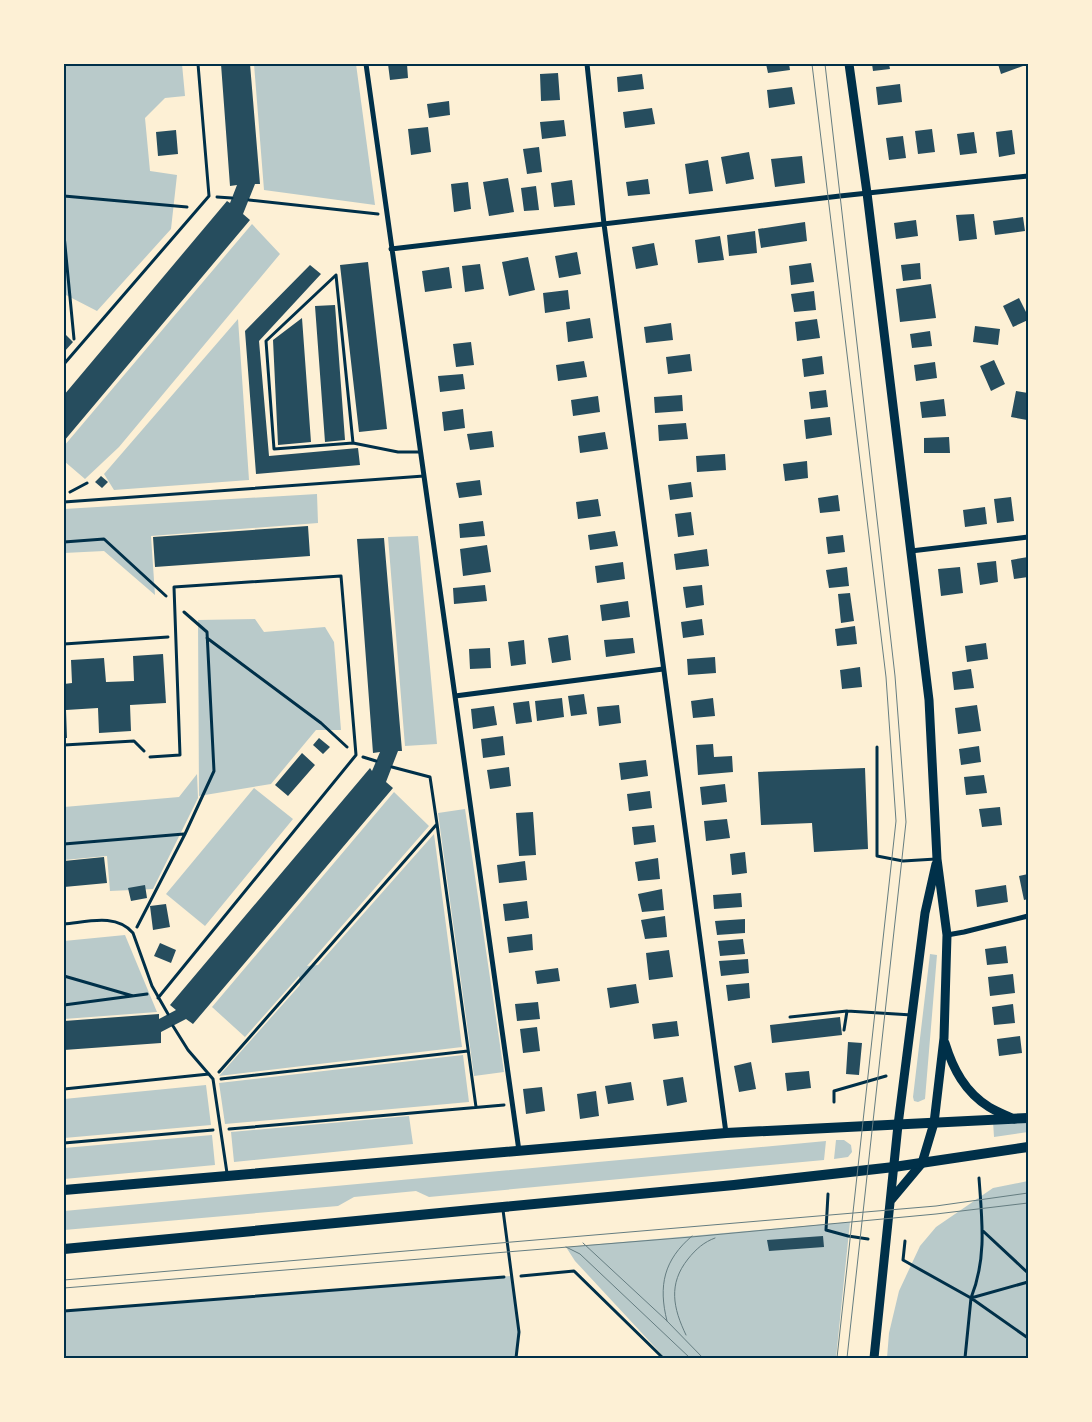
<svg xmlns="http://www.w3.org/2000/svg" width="1092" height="1422" font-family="'Exo 2',sans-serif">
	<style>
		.green { fill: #b9caca }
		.building { fill: #264d5e }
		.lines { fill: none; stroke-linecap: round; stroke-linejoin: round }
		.path { stroke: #003049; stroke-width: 3 }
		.service { stroke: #003049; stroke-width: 3 }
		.minor { stroke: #003049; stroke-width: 5 }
		.secondary { stroke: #003049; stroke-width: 9 }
		.primary { stroke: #003049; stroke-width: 10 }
		.tram { stroke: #657d81; stroke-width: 1 }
		.neatline { fill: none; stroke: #003049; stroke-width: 2 }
	</style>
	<rect width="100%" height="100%" fill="#fdf0d5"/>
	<!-- green -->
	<path class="green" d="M64,64H182L185,96L165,98L145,118L150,171L177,175L171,229L97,311L64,294Z
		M254,64H356L375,205L264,190Z
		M252,224L280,254L119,447L85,479L64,461V446Z
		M238,319L249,480L114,490L104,474Z
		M317,494L318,523L151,536L155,595L104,551L64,553V509Z
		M418,536L437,744L405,746L388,537Z
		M255,619L264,632L325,627L334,642L341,730H316L271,784L199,796L198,620Z
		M197,774L198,798L153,889L110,891L107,856L64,860V807L179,797Z
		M254,788L293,819L205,926L166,894Z
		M394,792L429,826L307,966L318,965L434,834L462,1047L219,1076L300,985L299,976L245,1037L212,1007Z
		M465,809L504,1072L474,1076L438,813Z
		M125,935L157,1012L64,1019V941Z
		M930,954L937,955L925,1099L918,1102L914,1101L913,1097Z
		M463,1055L469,1102L225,1124L219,1083Z
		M206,1085L211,1125L64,1138V1099Z
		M409,1116L413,1144L234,1162L231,1132Z
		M1028,1120V1132L994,1137L993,1121Z
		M212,1135L215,1165L64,1179V1148Z
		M836,1140H844L851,1145L852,1152L848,1157L834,1159Z
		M826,1141L824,1160L429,1197L416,1191L354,1197L338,1206L64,1230V1211Z
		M1028,1181V1358H887L889,1333L899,1291L920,1246L936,1227L993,1188Z
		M850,1222L836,1358H665L575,1261L566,1247Z
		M511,1276L519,1332L516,1358H64V1311Z"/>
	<!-- building -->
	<path class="building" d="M221,64H250L260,184H255L243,214L250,220L64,441V395L227,201L230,203L237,185L230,186Z
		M388,64H407L408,78L390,80Z
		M766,64H789L790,70L768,73Z
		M872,64H889L890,69L873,71Z
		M998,64H1022L1023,66L1001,74Z
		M558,73L560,100L541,101L540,74Z
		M642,74L644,89L618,92L617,77Z
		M900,84L902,102L878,105L876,87Z
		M792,87L795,104L769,108L767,90Z
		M449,101L450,115L429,118L427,104Z
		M652,108L655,124L625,128L623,112Z
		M564,120L566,136L542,139L540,122Z
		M428,127L431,152L411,155L408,129Z
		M932,129L935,152L918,154L915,131Z
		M176,130L178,154L158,156L156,132Z
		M1012,130L1015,154L999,157L996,132Z
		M974,132L977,153L960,155L957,134Z
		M903,136L906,158L889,160L886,138Z
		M539,147L542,172L527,174L523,149Z
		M749,152L754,179L726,184L721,157Z
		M802,156L805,183L775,187L771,159Z
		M708,160L713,191L689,194L685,164Z
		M508,178L514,212L489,216L483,182Z
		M648,179L650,194L628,196L626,182Z
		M572,180L575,205L554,207L551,183Z
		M468,182L471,209L454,212L451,184Z
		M536,186L539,210L524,211L521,188Z
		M974,214L977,239L959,241L956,215Z
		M1023,217L1025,231L995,235L993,221Z
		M916,220L918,236L896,239L894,223Z
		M805,222L807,241L761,248L758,229Z
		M755,231L757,253L729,256L727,235Z
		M720,236L724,260L698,263L695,240Z
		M654,243L658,265L636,269L632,247Z
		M577,252L581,274L559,278L555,256Z
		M528,257L535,290L509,296L502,262Z
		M368,262L387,429L359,432L340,265Z
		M811,263L814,282L791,285L789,266Z
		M920,263L921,279L903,281L901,265Z
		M480,264L484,289L465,292L462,266Z
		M310,265L321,274L259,341L269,456L358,448L360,465L256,474L245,331Z
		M449,267L452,288L425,292L422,271Z
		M931,284L936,318L900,322L896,289Z
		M568,290L570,309L545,313L543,293Z
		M814,291L816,310L794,312L791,294Z
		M1019,298L1028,316V320L1013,327L1003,306Z
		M335,305L345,440L325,442L315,306Z
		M302,318L311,442L278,445L273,340Z
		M590,318L593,338L568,342L566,322Z
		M817,319L820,338L797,341L795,322Z
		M671,323L673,340L646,343L644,327Z
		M975,326L1000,329L998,345L973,342Z
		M930,331L932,346L912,348L910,334Z
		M65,334L73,342L64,352V335Z
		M471,342L474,365L456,367L453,344Z
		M690,354L692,371L668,374L666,357Z
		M822,356L824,374L804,377L802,359Z
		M994,360L1005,384L991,391L980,366Z
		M584,361L587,377L558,381L556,365Z
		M935,362L937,378L916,381L914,365Z
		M463,374L465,389L440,392L438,376Z
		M826,390L828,407L811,409L809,392Z
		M1016,391L1028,393L1027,420L1011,417Z
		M682,395L683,411L655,413L654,397Z
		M598,396L600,412L573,416L571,400Z
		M944,399L946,416L922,418L920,402Z
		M463,409L465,428L444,431L442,412Z
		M830,417L832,435L806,439L804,420Z
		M686,423L688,439L659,441L658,425Z
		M492,431L494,447L470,450L467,434Z
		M605,432L608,449L580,453L578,436Z
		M949,437L950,453H924V438Z
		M725,454L726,470L697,472L696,456Z
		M807,461L808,478L785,481L783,464Z
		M101,476L108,482L102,488L95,482Z
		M480,480L482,495L459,498L456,483Z
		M691,482L693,497L670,500L668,485Z
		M838,495L840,511L820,513L818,498Z
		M1011,497L1014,521L997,523L994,499Z
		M598,499L601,516L578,519L576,502Z
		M985,507L987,524L965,527L963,510Z
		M691,512L694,535L678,537L675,514Z
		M483,521L485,536L460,538L459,524Z
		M308,526L310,556L155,567L153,537Z
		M615,531L618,546L590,550L588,535Z
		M843,535L845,552L828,554L826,537Z
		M384,538L402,751H398L386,782L393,788L193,1024L186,1019L161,1032V1043L64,1050V1021L159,1014V1019L176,1010L170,1005L370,768L372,771L380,752L373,753L357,539Z
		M487,545L491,572L463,576L460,549Z
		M707,549L709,566L676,570L674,554Z
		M1028,557V577L1014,579L1011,560Z
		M996,561L998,582L980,585L977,563Z
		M623,562L625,579L597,583L595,566Z
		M847,567L849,586L829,588L826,570Z
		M960,567L963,593L941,596L938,569Z
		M485,585L487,601L454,604L453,588Z
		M702,585L704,605L686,608L683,587Z
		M850,593L854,621L841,623L838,594Z
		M628,601L630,617L602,621L600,605Z
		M702,619L704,635L683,638L681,622Z
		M855,626L857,644L837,646L835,629Z
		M568,635L571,660L552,663L548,638Z
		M633,638L635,653L606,657L604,640Z
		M524,640L526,664L511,666L508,642Z
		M986,643L988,659L967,662L965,646Z
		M490,648L491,668L470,669L469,649Z
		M163,654L166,703L130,705L131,731L99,733L98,708L66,710L67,738H64V684L72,683L71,660L104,658L106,682L134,681L133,656Z
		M715,657L716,673L688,675L687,659Z
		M860,667L862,687L842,689L840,670Z
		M971,669L974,688L954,690L952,672Z
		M584,694L587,714L571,716L568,696Z
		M562,698L564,717L537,721L535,701Z
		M713,698L715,716L693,718L691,701Z
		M529,701L532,722L516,724L513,703Z
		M619,705L621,723L599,726L597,707Z
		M977,705L981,731L958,734L955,708Z
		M494,706L497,725L473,729L471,709Z
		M503,736L505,755L483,758L481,739Z
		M319,738L330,747L323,754L313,745Z
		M713,744L714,757L732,756L733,772L698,775L696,745Z
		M979,746L981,762L961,765L959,749Z
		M302,753L315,765L288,796L275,785Z
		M646,760L648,776L621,780L619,763Z
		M509,767L511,786L490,789L487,770Z
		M865,768L868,849L814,852L812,823L761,825L758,772Z
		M984,775L987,793L966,795L964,777Z
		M725,784L727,802L702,805L700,787Z
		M650,791L652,808L629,811L627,794Z
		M1000,807L1002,825L982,827L979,809Z
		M533,812L536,855L519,856L516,813Z
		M727,819L730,838L706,841L704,821Z
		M654,825L656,842L634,845L632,827Z
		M745,852L747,873L732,875L730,854Z
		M104,857L107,883L64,887V861Z
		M658,858L660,879L638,881L635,862Z
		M525,861L527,880L499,883L497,865Z
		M1028,874V899L1024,900L1019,876Z
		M145,885L147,898L131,901L128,888Z
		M1006,885L1008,902L977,907L975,890Z
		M662,889L664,910L642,912L638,894Z
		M741,893L742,907L714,909L713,895Z
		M527,901L529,918L505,921L503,904Z
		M166,904L170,927L153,930L150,906Z
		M665,916L667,937L645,939L641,920Z
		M745,919V933L717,935L715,921Z
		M532,934L533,950L509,953L507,937Z
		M743,939L745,954L720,956L718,941Z
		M160,943L176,950L171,963L154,956Z
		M1006,946L1008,963L987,965L985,949Z
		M669,950L673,977L649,980L646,953Z
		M748,959L749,973L721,976L719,961Z
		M558,968L560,981L537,984L535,971Z
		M1013,974L1015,993L990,996L988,977Z
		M749,983L750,998L728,1001L726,985Z
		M636,984L639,1003L610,1008L607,988Z
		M538,1002L540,1019L517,1021L515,1004Z
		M1013,1004L1015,1023L994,1025L992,1007Z
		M840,1017L842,1035L772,1043L770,1025Z
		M677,1021L679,1036L654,1039L652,1024Z
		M537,1027L540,1051L523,1053L520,1029Z
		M1020,1036L1022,1053L999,1056L997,1039Z
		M848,1042L862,1043L859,1075L846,1074Z
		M751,1062L756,1089L739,1092L734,1066Z
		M809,1071L811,1088L787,1091L785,1073Z
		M683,1077L687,1102L667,1106L663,1080Z
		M631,1082L634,1100L608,1104L605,1086Z
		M542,1087L545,1111L526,1114L523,1089Z
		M596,1091L599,1116L580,1119L577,1094Z
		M823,1236L824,1247L769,1251L767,1240Z"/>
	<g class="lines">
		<!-- path -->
		<path class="path" d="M64,196L187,207
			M217,197L232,198
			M249,200L378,214
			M64,235L74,339
			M70,492L87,483
			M64,542L104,539L166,596
			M207,638L321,723L347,747
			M64,644L168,637
			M64,745L134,741L144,751
			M363,757L376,761
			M392,767L430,777L437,824
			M64,844L184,834
			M137,927L185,834L214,771L207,632L184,612
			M64,976L133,996
			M64,1005L147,994
			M219,1072L437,824L476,1107
			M221,1079L468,1051
			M834,1102V1091L886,1076
			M229,1129L504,1105
			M64,1143L213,1130
			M828,1194L826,1230L848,1236L868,1239
			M983,1231L1028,1273
			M905,1241L903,1260L971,1298L1028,1338
			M521,1276L574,1271L663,1358
			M971,1298C987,1258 982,1220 979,1178
			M64,1311L504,1277
			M965,1358L971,1298L1028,1282"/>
		<!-- service -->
		<path class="service" d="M64,364L209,196L198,64
			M353,443L336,275L266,341L274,449L353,443L398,452H420
			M64,502L424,476
			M877,747V856L903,861L936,859
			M150,757L180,755L174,587L341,576L356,755L158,998
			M64,924C87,922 116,913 133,933L152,986L168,1014
			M847,1011L912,1015
			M790,1017L847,1011L844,1030
			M173,1026L188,1050L213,1079L227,1173
			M64,1089L209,1074
			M503,1210L519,1332L516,1358"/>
		<!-- minor -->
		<path class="minor" d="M366,64L519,1151
			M587,64L604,224L726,1133
			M391,249L840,196L1028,176
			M911,551L1028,537
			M455,696L663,669
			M947,935L964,932L1028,916"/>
		<!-- secondary -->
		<path class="secondary" d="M849,64L867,193L929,700L937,859L947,935L944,1038L934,1123L922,1163L891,1200
			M945,1043C953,1069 965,1092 989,1107C997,1112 1006,1115 1014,1119
			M874,1358L898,1125L925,913L936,864"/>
		<!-- primary -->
		<path class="primary" d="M64,1190L726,1133L1028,1118
			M64,1249L734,1185L894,1167L1028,1147"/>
		<!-- tram -->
		<path class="tram" d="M812,64L886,677L896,821L837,1358
			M825,64L895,676L906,822L847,1358
			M583,1243L666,1320L703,1358
			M566,1247L580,1254L690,1358
			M64,1280L936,1206L1028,1193
			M64,1288L691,1237L936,1214L1028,1203
			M667,1321C658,1285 664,1260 692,1236
			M686,1335C673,1308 668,1284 688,1259C696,1249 704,1242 715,1238"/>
	</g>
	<!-- border -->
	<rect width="1092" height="1422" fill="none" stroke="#fdf0d5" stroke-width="130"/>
	<rect x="65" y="65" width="962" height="1292" class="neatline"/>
</svg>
